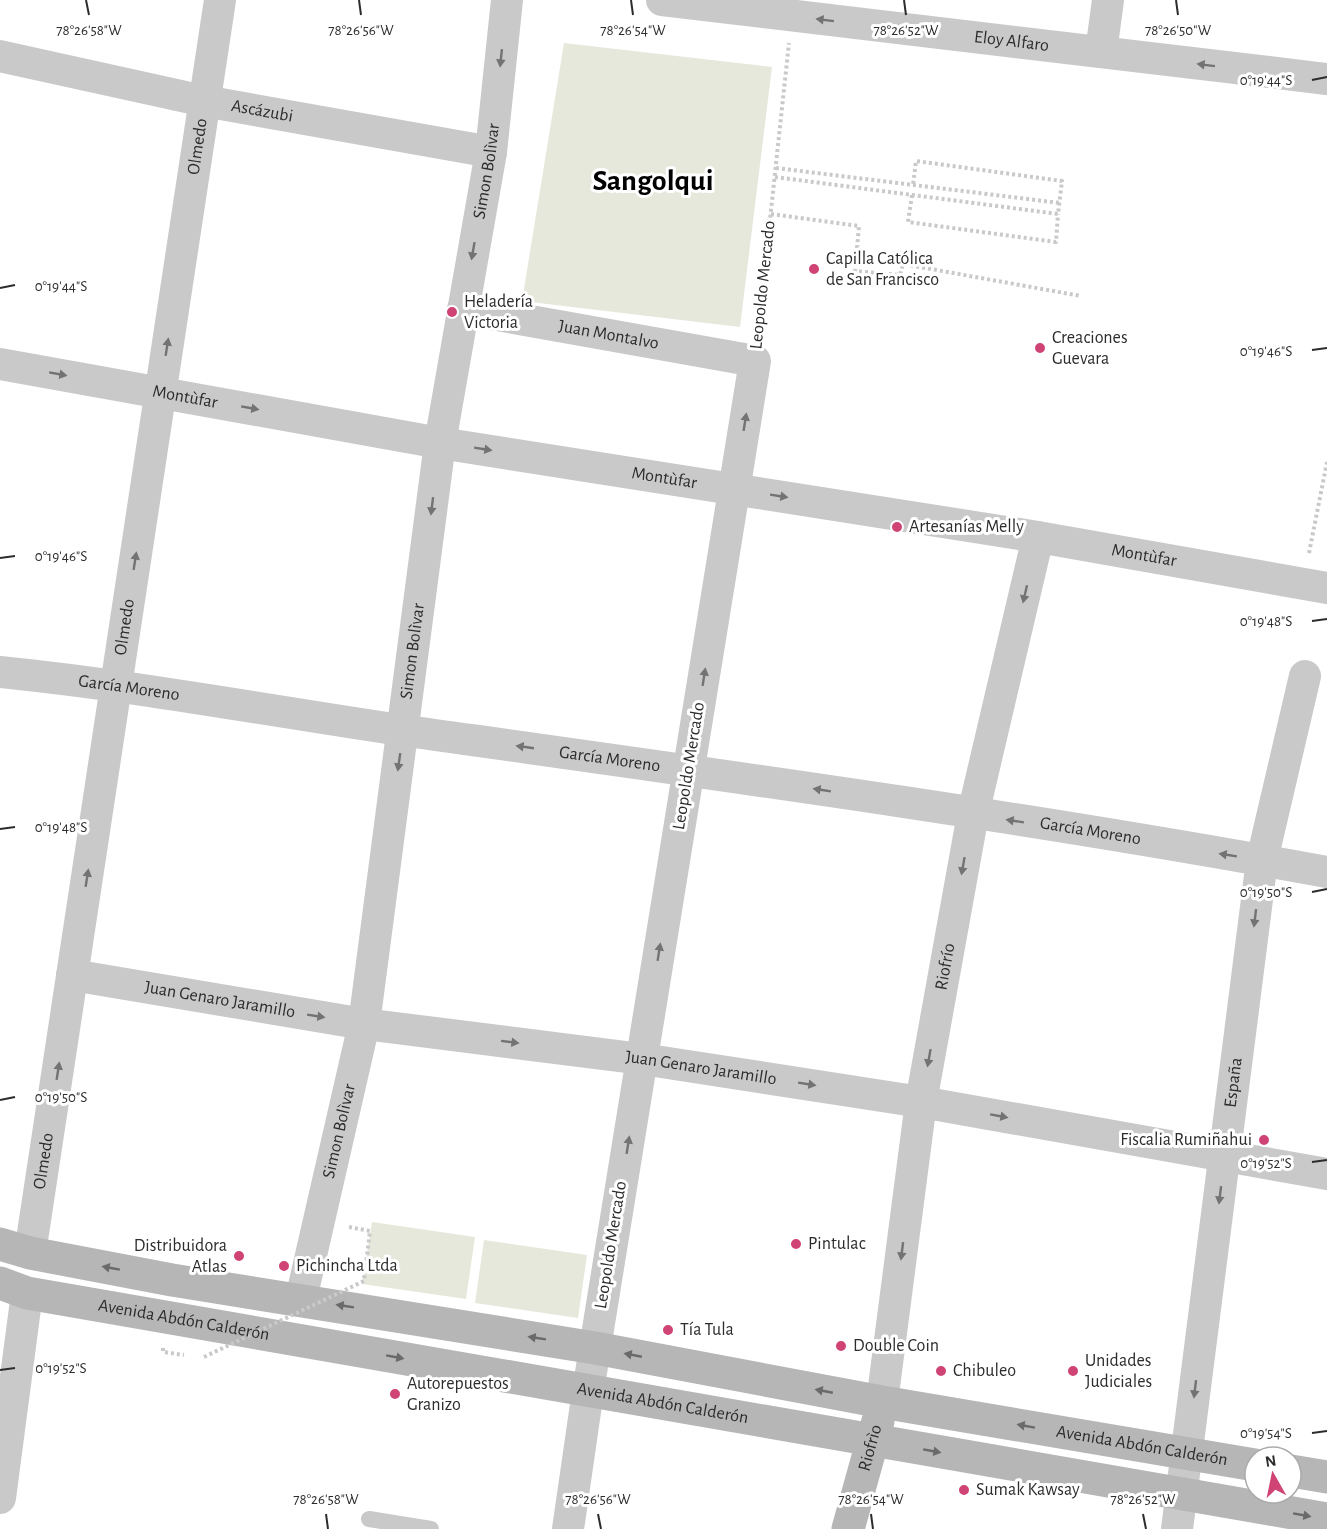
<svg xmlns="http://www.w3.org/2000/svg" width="1327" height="1529" font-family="'Alegreya Sans',sans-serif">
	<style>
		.green { fill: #e6e8db }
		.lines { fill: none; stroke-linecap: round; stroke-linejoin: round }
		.path { stroke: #c9c9c9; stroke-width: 4; stroke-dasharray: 3 3; stroke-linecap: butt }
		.lane { stroke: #c9c9c9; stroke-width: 16 }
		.street { stroke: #c9c9c9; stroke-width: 32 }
		.secondary { stroke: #b6b6b6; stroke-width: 33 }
		.path-bridge { stroke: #c9c9c9; stroke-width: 4; stroke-dasharray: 3 3; stroke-linecap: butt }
		.oneway { fill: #737373 }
		.oneway2 { fill: #6a6a6a }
		.ticks { fill: none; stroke: #2c2c2c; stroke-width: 2 }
		.poi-dot { fill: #cf4375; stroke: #fff; stroke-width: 2 }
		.labels { text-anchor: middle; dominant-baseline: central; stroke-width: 6; stroke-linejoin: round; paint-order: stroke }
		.street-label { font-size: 18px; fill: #2c2c2c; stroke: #fff }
		.poi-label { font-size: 18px; fill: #2c2c2c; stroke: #fff; text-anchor: start }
		.town-label { font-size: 30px; font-weight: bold; fill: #000; stroke: #fff }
		.ticks-label { font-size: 15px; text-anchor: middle; fill: #2c2c2c; stroke: #fff; stroke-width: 6; stroke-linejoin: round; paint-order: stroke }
	</style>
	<rect width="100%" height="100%" fill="#fff"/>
	<!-- green -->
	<path class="green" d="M564,43L772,67L740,327L522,301Z
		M372,1222L475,1237L466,1299L362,1284Z
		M484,1240L587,1255L578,1318L475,1303Z"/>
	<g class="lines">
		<!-- path -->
		<path class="path" d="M776,168L1060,203
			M775,177L1058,214L1062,181L916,161L913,185
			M912,195L908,222L1056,242L1058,214
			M771,214L859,226L855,271L900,275L903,264L1081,296
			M758,331L789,43
			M1309,553L1327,462
			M349,1227L370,1231L364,1280
			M163,1348V1352L184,1355"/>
		<!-- lane -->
		<path class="lane" d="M369,1519L431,1529"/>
		<!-- street -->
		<g class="street">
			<path id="s1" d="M662,0L1327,79"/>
			<path d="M1101,52L1108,0"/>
			<path id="s2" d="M0,56L204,101L491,152"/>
			<path id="s3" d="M463,309L755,361L588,1391L568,1529"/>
			<path id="s4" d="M0,364L440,443L1038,537L1327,588"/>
			<path id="s5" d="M0,672C137,686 271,711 407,731C714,774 1022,816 1327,872"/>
			<path id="s6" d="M72,975L364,1024L642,1059L921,1102L1327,1174"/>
			<path id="s7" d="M30,1253L220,0"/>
			<path id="s8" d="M301,1299L364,1024L440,443L491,152L507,0"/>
			<path id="s9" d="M882,1402L921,1102L973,814L1038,537"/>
			<path d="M0,1498L27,1293"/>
			<path id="s10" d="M1177,1529L1262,860L1305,676"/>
		</g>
		<!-- secondary -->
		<g class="secondary">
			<path id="s11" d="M0,1244L30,1253L172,1280L595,1348L882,1402L1255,1465"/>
			<path id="s12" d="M0,1283L27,1293L1327,1519"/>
			<path d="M1291,1471L1327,1477"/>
			<path id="s13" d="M848,1529L878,1421"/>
		</g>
		<!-- path-bridge -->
		<path class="path-bridge" d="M204,1357L364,1281"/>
	</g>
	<!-- one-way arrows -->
	<defs><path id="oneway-solid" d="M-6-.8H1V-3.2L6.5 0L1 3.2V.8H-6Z" transform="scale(1.5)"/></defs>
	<g class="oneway">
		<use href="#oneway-solid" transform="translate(825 20) rotate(-173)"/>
		<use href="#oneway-solid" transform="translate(501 58) rotate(96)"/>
		<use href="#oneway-solid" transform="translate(1206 65) rotate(-173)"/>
		<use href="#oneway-solid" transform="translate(473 251) rotate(100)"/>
		<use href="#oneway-solid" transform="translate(167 347) rotate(-81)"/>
		<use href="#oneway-solid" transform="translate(58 374) rotate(10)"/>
		<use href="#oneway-solid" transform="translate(250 408) rotate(10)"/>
		<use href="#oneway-solid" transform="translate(745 422) rotate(-81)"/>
		<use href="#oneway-solid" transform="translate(483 449) rotate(9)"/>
		<use href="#oneway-solid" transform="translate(779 496) rotate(9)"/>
		<use href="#oneway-solid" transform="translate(432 506) rotate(97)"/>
		<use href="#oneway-solid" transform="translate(135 561) rotate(-81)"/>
		<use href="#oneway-solid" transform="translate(1025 594) rotate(103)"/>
		<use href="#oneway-solid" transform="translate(704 677) rotate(-81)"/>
		<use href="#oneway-solid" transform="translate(525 747) rotate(-172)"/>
		<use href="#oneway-solid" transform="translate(399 762) rotate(98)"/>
		<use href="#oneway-solid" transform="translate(822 790) rotate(-171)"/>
		<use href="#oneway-solid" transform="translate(1015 821) rotate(-171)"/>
		<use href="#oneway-solid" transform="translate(1228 855) rotate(-171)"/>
		<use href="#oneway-solid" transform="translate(963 866) rotate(100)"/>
		<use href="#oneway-solid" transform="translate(87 878) rotate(-81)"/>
		<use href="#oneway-solid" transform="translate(1255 918) rotate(97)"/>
		<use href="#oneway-solid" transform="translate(659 952) rotate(-81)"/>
		<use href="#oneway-solid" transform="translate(316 1016) rotate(9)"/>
		<use href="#oneway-solid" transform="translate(510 1042) rotate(7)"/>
		<use href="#oneway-solid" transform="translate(929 1058) rotate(100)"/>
		<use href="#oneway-solid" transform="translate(58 1071) rotate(-81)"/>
		<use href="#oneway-solid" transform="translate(807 1084) rotate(9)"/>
		<use href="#oneway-solid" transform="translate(999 1116) rotate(10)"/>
		<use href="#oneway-solid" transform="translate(628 1145) rotate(-81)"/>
		<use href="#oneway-solid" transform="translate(1220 1195) rotate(97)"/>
		<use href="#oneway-solid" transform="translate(902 1251) rotate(97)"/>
		<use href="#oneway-solid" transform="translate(1195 1389) rotate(97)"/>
	</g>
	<g class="oneway2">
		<use href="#oneway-solid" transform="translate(111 1268) rotate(-170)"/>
		<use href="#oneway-solid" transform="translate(345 1306) rotate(-171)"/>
		<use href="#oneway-solid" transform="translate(537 1338) rotate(-171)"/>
		<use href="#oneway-solid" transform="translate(633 1355) rotate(-169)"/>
		<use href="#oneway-solid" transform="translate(395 1357) rotate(10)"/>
		<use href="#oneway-solid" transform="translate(824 1391) rotate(-169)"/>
		<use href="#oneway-solid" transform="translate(1026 1426) rotate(-170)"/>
		<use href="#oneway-solid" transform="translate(932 1451) rotate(10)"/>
		<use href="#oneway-solid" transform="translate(1302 1515) rotate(10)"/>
	</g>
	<!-- ticks -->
	<path class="ticks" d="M86,0L89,15M359,0L361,15M631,0L633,15M904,0L906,15M1176,0L1178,15M1312,80L1327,77M0,288L15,285M1312,350L1327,348M0,558L15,556M1312,621L1327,619M0,829L15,827M1312,892L1327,889M0,1100L15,1097M1312,1162L1327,1160M0,1370L15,1368M1312,1433L1327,1431M326,1514L328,1529M598,1514L601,1529M871,1514L873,1529M1143,1514L1146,1529"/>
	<!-- markers -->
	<g class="poi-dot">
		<circle cx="814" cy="269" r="6"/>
		<circle cx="452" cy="312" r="6"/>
		<circle cx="1040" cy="348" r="6"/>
		<circle cx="897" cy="527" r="6"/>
		<circle cx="1264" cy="1140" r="6"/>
		<circle cx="796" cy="1244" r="6"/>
		<circle cx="239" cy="1256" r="6"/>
		<circle cx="284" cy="1266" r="6"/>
		<circle cx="668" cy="1330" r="6"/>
		<circle cx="841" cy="1346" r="6"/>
		<circle cx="941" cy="1371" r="6"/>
		<circle cx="1073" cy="1371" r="6"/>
		<circle cx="395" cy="1394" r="6"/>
		<circle cx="964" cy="1490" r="6"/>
	</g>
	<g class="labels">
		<!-- street labels -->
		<g class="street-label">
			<text stroke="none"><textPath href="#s1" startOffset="352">Eloy Alfaro</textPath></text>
			<text stroke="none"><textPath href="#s2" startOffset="268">Ascázubi</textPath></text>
			<text stroke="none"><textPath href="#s7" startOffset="1119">Olmedo</textPath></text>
			<text stroke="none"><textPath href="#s8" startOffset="1144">Simon Bolìvar</textPath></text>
			<text transform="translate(763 285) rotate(-84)">Leopoldo Mercado</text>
			<text stroke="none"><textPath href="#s3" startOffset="148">Juan Montalvo</textPath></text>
			<text stroke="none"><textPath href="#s4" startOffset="188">Montùfar</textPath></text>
			<text stroke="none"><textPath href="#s4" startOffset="674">Montùfar</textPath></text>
			<text stroke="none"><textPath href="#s4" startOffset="1160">Montùfar</textPath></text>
			<text stroke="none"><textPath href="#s7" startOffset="633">Olmedo</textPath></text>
			<text stroke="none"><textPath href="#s8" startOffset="658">Simon Bolìvar</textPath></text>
			<text stroke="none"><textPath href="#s5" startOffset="130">García Moreno</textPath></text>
			<text stroke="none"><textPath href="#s5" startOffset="616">García Moreno</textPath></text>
			<text transform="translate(689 766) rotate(-81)">Leopoldo Mercado</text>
			<text stroke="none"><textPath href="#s5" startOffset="1102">García Moreno</textPath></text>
			<text stroke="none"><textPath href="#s9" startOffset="440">Riofrío</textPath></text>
			<text stroke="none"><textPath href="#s6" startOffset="150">Juan Genaro Jaramillo</textPath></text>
			<text stroke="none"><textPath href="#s6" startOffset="636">Juan Genaro Jaramillo</textPath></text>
			<text stroke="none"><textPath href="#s10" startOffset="450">España</textPath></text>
			<text stroke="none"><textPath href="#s8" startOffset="172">Simon Bolìvar</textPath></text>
			<text stroke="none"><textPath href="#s7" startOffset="93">Olmedo</textPath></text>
			<text transform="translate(611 1245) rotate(-81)">Leopoldo Mercado</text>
			<text stroke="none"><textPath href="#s12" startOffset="188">Avenida Abdón Calderón</textPath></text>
			<text stroke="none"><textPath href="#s12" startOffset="674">Avenida Abdón Calderón</textPath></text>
			<text stroke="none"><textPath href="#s11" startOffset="1160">Avenida Abdón Calderón</textPath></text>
			<text stroke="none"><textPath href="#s13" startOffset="84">Riofrìo</textPath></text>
		</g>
		<!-- poi labels -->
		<g class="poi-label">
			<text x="826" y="259">Capilla Católica<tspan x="826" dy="21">de San Francisco</tspan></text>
			<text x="464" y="302">Heladería<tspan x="464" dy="21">Victoria</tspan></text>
			<text x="1052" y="338">Creaciones<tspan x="1052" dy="21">Guevara</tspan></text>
			<text x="909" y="527">Artesanías Melly</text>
			<text x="1252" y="1140" text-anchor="end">Fiscalia Rumiñahui</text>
			<text x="808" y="1244">Pintulac</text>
			<text x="227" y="1246" text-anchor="end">Distribuidora<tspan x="227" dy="21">Atlas</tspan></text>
			<text x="296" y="1266">Pichincha Ltda</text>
			<text x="680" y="1330">Tía Tula</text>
			<text x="853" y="1346">Double Coin</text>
			<text x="1085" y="1361">Unidades<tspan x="1085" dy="21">Judiciales</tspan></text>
			<text x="953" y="1371">Chibuleo</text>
			<text x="407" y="1384">Autorepuestos<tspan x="407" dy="21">Granizo</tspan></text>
			<text x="976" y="1490">Sumak Kawsay</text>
		</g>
		<!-- town labels -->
		<g class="town-label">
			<text x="653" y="181">Sangolqui</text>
		</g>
	</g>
	<g class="ticks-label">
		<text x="89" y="35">78°26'58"W</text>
		<text x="361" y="35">78°26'56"W</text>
		<text x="633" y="35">78°26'54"W</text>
		<text x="906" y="35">78°26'52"W</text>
		<text x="1178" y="35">78°26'50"W</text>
		<text x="1266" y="85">0°19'44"S</text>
		<text x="61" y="291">0°19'44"S</text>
		<text x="1266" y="356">0°19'46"S</text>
		<text x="61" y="561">0°19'46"S</text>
		<text x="1266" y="626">0°19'48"S</text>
		<text x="61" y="832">0°19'48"S</text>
		<text x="1266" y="897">0°19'50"S</text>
		<text x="61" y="1102">0°19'50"S</text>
		<text x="1266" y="1168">0°19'52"S</text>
		<text x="61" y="1373">0°19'52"S</text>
		<text x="1266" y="1438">0°19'54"S</text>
		<text x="326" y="1504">78°26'58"W</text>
		<text x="598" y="1504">78°26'56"W</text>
		<text x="871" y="1504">78°26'54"W</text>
		<text x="1143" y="1504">78°26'52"W</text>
	</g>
	<!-- north arrow -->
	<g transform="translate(1273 1475) rotate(351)"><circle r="28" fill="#ffffff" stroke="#ababab" stroke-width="1.5"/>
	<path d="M0-4.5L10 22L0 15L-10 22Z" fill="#cf4375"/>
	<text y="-9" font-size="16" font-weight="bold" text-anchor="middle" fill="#2c2c2c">N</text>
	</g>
</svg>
